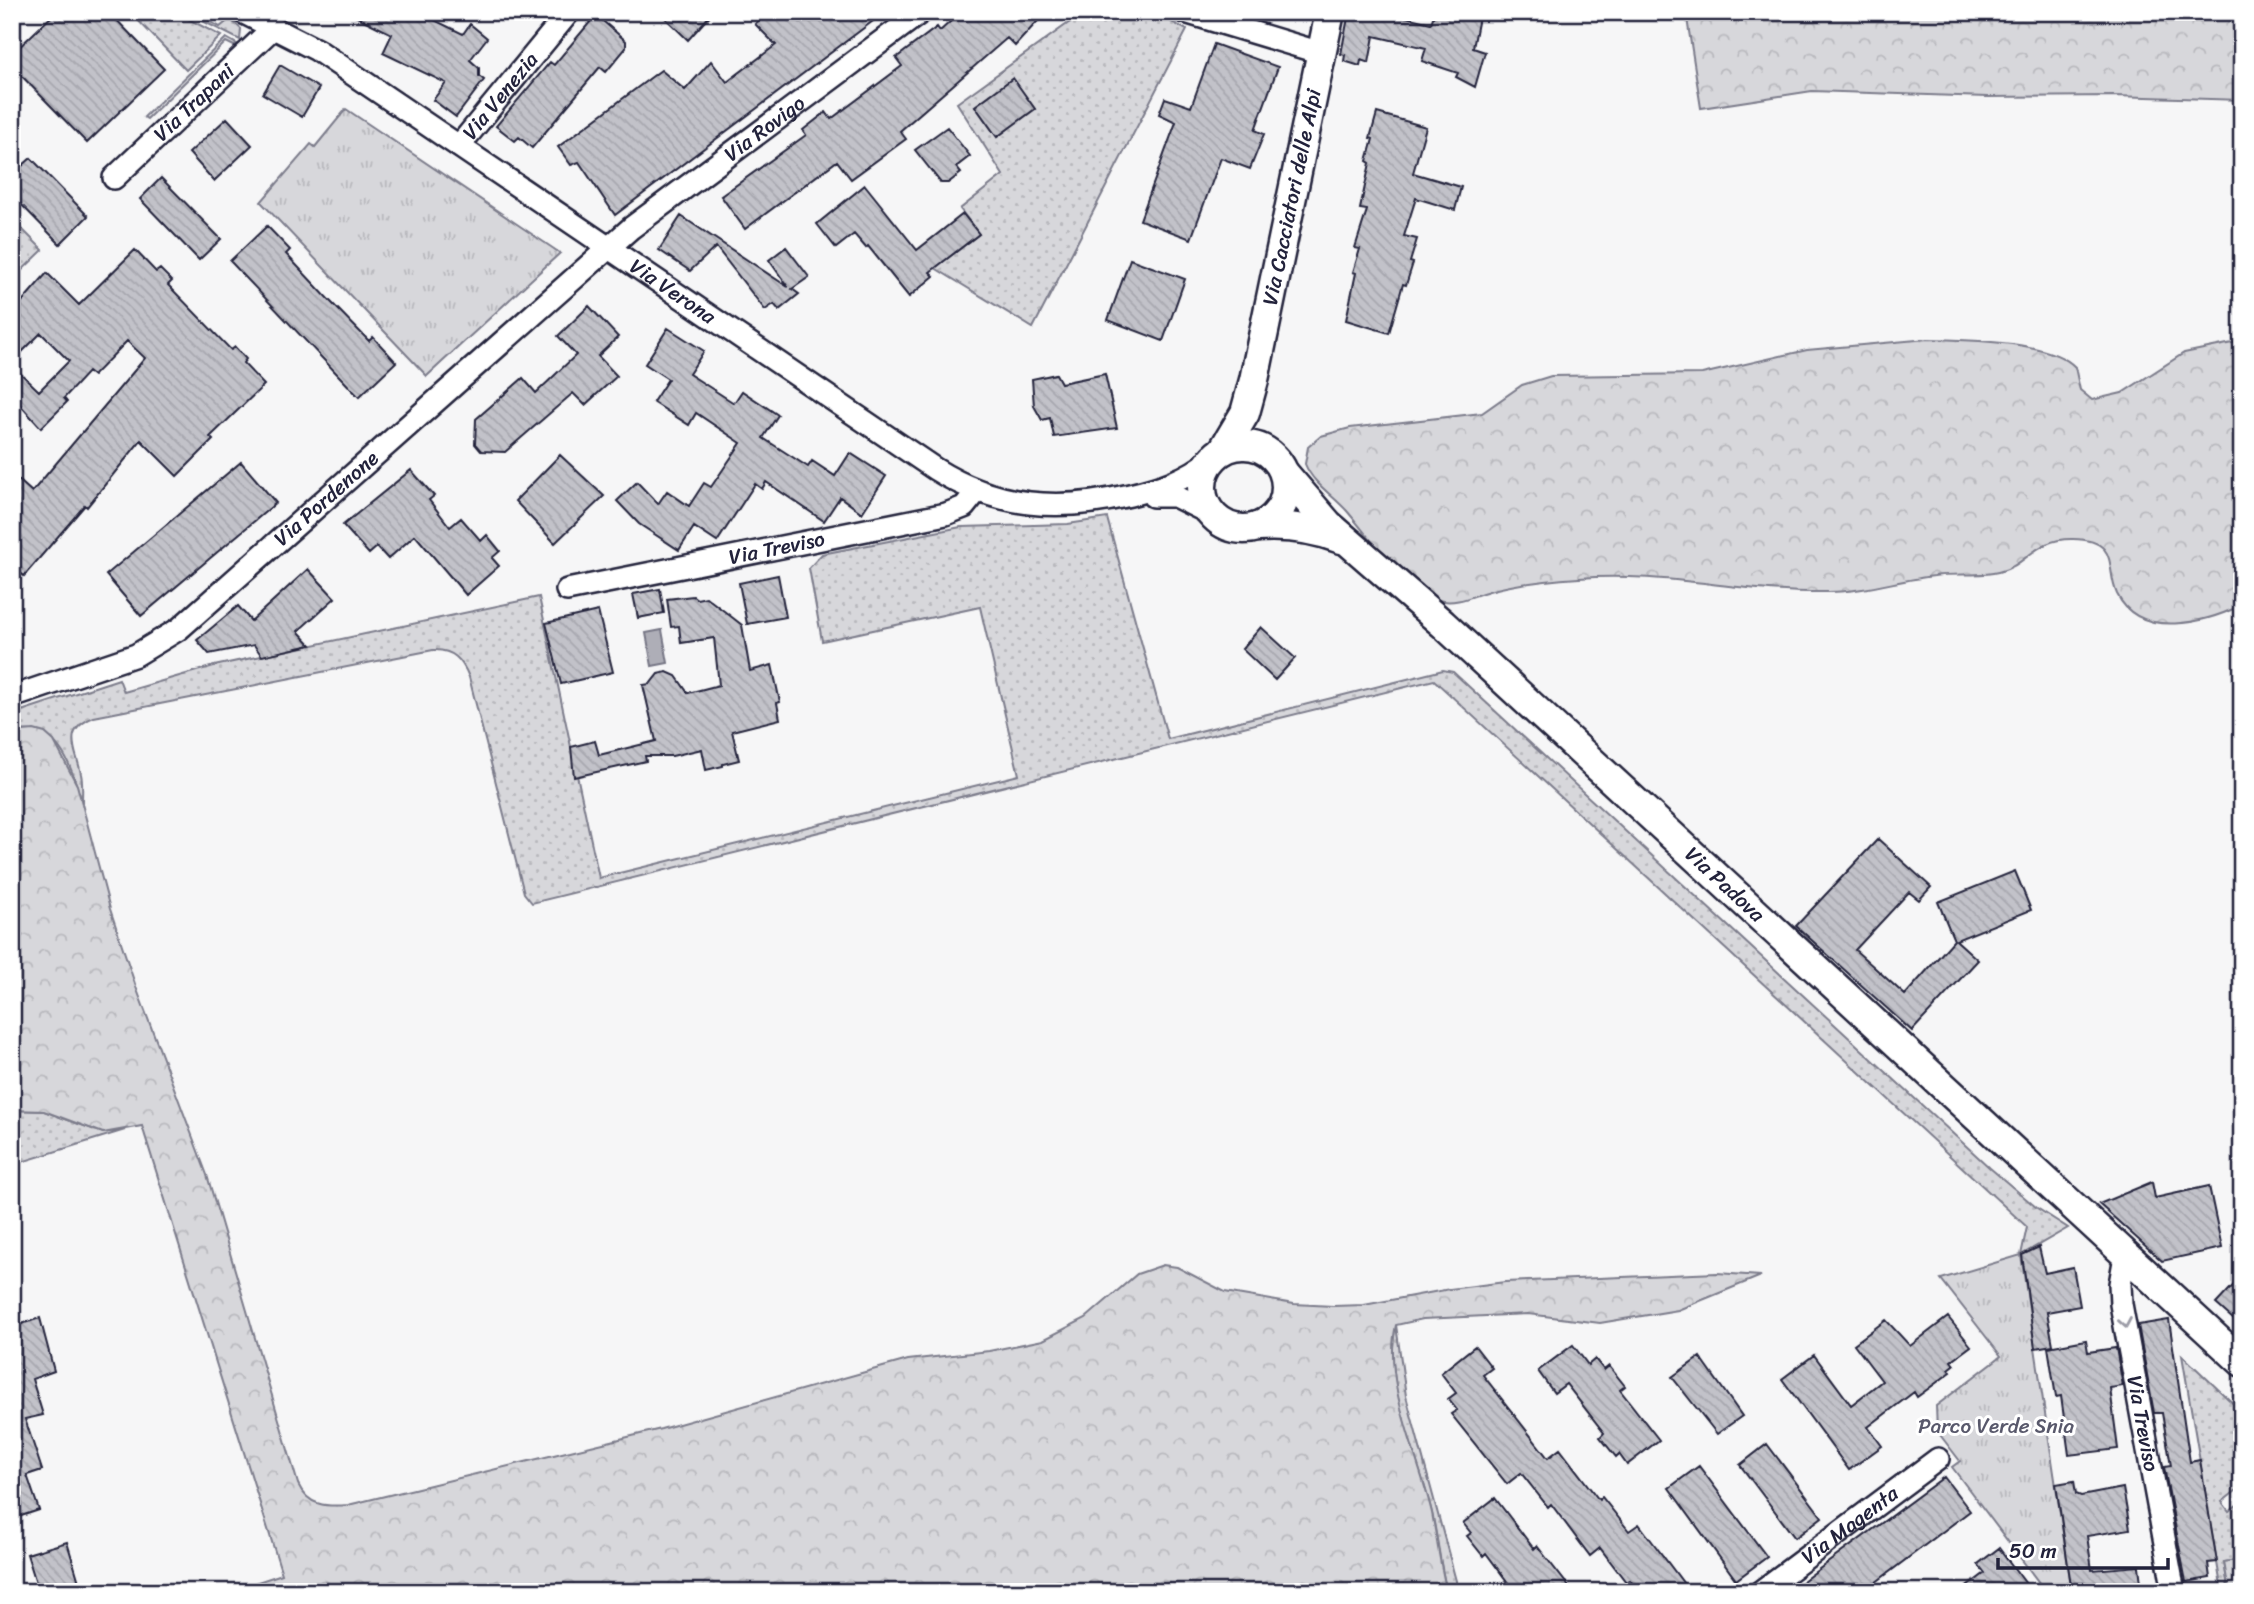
<svg xmlns="http://www.w3.org/2000/svg" width="2254" height="1604" font-family="Sriracha,sans-serif">
	<style>
		.grass { fill: url(#grass-dots); stroke: #7c7c8b; stroke-width: 2; fill-rule: evenodd }
		.forest { fill: url(#forest-crowns); stroke: #7c7c8b; stroke-width: 2 }
		.park { fill: url(#park-tufts); stroke: #7c7c8b; stroke-width: 2 }
		.garden { fill: #d7d7db; stroke: #7c7c8b; stroke-width: 2 }
		.water { fill: #aeaeb7; stroke: #767685; stroke-width: 2 }
		.building { fill: url(#building-back-hatch); stroke: #22223b; stroke-width: 2 }
		.lines { fill: none; stroke-linecap: round; stroke-linejoin: round }
		.street-casing { stroke: #22223b; stroke-width: 26 }
		.secondary-casing { stroke: #22223b; stroke-width: 33 }
		.street { stroke: #fff; stroke-width: 21 }
		.secondary { stroke: #fff; stroke-width: 28 }
		.oneway { stroke: #9c9ca7 }
		.labels { text-anchor: middle; dominant-baseline: central; stroke-width: 6; stroke-linejoin: round; paint-order: stroke }
		.street-label { font-size: 21px; fill: #22223b; stroke: #fff }
		.park-label { font-size: 21px; fill: #58586b; stroke: #fff }
	</style>
	<defs>
		<pattern id="grass-dots" width="8" height="8" patternUnits="userSpaceOnUse" patternTransform="scale(1.75)"><rect width="8" height="8" fill="#d7d7db"/><path d="M2 2h.1M6 6h.1" fill="none" stroke="#b8b8bd" stroke-width="1.8" stroke-linecap="round"/></pattern>
		<pattern id="forest-crowns" width="20" height="18" patternUnits="userSpaceOnUse" patternTransform="scale(1.75)"><rect width="20" height="18" fill="#d7d7db"/><path d="M2 6a3 3 0 1 1 6 0M12 15a3 3 0 1 1 6 0" fill="none" stroke="#b8b8bd"/></pattern>
		<pattern id="park-tufts" width="24" height="20" patternUnits="userSpaceOnUse" patternTransform="scale(1.75)"><rect width="24" height="20" fill="#d7d7db"/><path d="M3 7l-1-3M5 7V3M7 7l1-3M15 17l-1-3M17 17v-4M19 17l1-3" fill="none" stroke="#b8b8bd"/></pattern>
		<pattern id="building-back-hatch" width="6" height="6" patternUnits="userSpaceOnUse" patternTransform="scale(1.75)"><rect width="6" height="6" fill="#c2c2c9"/><path d="M-1 5l2 2M0 0l6 6M5-1l2 2" fill="none" stroke="#a6a6ae"/></pattern>
	</defs>
	<rect width="100%" height="100%" fill="#f6f6f7"/>
	<filter id="ink" filterUnits="userSpaceOnUse"><feTurbulence type="fractalNoise" baseFrequency=".0143" numOctaves="2"/><feDisplacementMap in="SourceGraphic" scale="14" xChannelSelector="R" yChannelSelector="G"/><feConvolveMatrix kernelMatrix="1 2 1 2 8 2 1 2 1" color-interpolation-filters="sRGB"/></filter>
	<g filter="url(#ink)">
		<!-- grass -->
		<path class="grass" d="M130,12H175L221,36L186,70Z
			M185,12H192L220,27L230,19L241,29L240,40Z
			M1084,12H1153L1187,30L1033,328L935,268L979,234L960,209L1003,175L957,103ZM1013,79L1035,109L997,137L975,106Z
			M226,38L237,44L234,46L226,42L147,119L144,117Z
			M12,219L43,250L12,280Z
			M1107,518L1168,739L1443,670L1453,672L1990,1168L2037,1208L2068,1228L2021,1255L2027,1227L1434,680L532,903L524,893L469,677C462,660 453,649 433,650L94,717C61,731 76,748 81,774C83,783 82,793 82,803C71,766 60,722 12,732V714L119,679L124,692L214,666L539,597L599,878L1019,775L980,607L822,641L809,568L822,554L961,527L1068,524Z
			M12,1110L44,1111L103,1133L125,1130L12,1165Z
			M1396,1325L1406,1396L1459,1592H1447C1440,1565 1438,1539 1432,1513C1418,1454 1382,1386 1396,1325Z
			M2182,1355L2242,1412V1486L2222,1502L2229,1511L2242,1501V1559L2224,1562L2229,1592H2222Z"/>
		<!-- forest -->
		<path class="forest" d="M1686,12H2242V100L2114,96L1987,97L1812,91L1701,108Z
			M1928,339C1964,340 2050,340 2075,367L2080,390L2092,400L2122,393L2184,353L2242,341V605C2207,622 2140,641 2117,594C2105,568 2121,540 2073,539C2032,538 2028,568 1993,573C1973,576 1953,573 1934,576C1899,580 1864,592 1829,592C1745,594 1663,571 1579,578C1549,580 1518,583 1489,591C1472,596 1456,605 1438,600C1409,593 1366,533 1347,511C1333,495 1313,484 1305,464L1308,447L1321,436L1350,428L1482,413L1522,385L1551,376L1702,374L1807,350Z
			M34,730L45,733L54,741L77,785L110,909L136,987L207,1175L298,1484C308,1506 326,1507 348,1505L661,1429L908,1360L989,1351L1043,1340L1086,1318L1137,1274L1163,1265L1177,1267L1225,1292L1294,1304L1333,1306L1364,1305L1450,1289L1505,1282L1717,1273L1761,1276L1678,1310L1600,1323L1528,1314L1423,1319L1396,1325C1382,1383 1419,1456 1432,1513C1437,1539 1440,1565 1447,1592H227L282,1574L142,1126L103,1133L44,1111L12,1110V732Z"/>
		<!-- park -->
		<path class="park" d="M346,109L560,253L427,376L261,202L311,144L315,147Z
			M2021,1255L2072,1592H2046L1952,1467L1960,1461L1937,1431L1936,1406L2001,1356L1941,1279Z"/>
		<!-- garden -->
		<path class="garden" d="M2242,1559V1592H2229L2224,1562Z"/>
		<!-- water -->
		<path class="water" d="M662,630L668,663L652,666L646,633Z"/>
		<!-- building -->
		<path class="building" d="M56,12H109L164,69L87,143L12,66V54Z
			M347,12H418L463,34L470,24L487,38L470,60L479,68V76L484,80L456,117L433,100L446,83L383,53L392,34Z
			M659,12H713L688,40Z
			M766,12H885L615,215L579,162L571,165L558,147L661,70L685,90L711,61L727,82L776,45L755,24Z
			M961,12H1046L1015,46L1007,38L900,131L906,139L851,179L837,161L745,229L721,196L806,135L803,130L826,112L831,119L902,66L896,58L937,27L940,31Z
			M1349,12H1385L1431,23L1435,12H1480L1473,48L1485,52L1475,87L1456,77L1458,73L1422,61L1426,48L1374,36L1369,63L1361,60L1360,66L1344,61L1345,55L1341,54Z
			M596,15L626,41V48L606,72L600,67L532,148L519,137L515,141L496,126L550,62L554,65Z
			M1214,44L1278,67L1255,130L1264,134L1250,169L1221,158L1191,239L1140,220L1176,122L1159,114L1165,98L1191,107Z
			M280,65L319,88L302,117L263,94Z
			M1013,78L1035,109L997,137L975,106Z
			M1377,113L1426,127L1413,173L1461,187L1455,210L1416,198L1404,236L1417,239L1410,262L1413,263L1406,285L1403,284L1389,333L1346,320L1356,273L1353,272L1360,249L1355,248L1367,210L1360,209L1370,163L1367,161L1373,139L1370,138Z
			M227,118L252,145L214,181L189,153Z
			M947,127L970,156L956,167L961,173L948,183H941L915,150Z
			M31,158L88,216L60,244L12,195V175Z
			M161,178L221,239L199,260L140,199Z
			M865,185L917,250L963,214L979,234L930,272L934,276L909,297L868,246L866,248L854,234L836,248L817,224Z
			M681,216L788,287L769,260L786,247L809,277L792,289L799,294L779,310L774,304L765,310L716,247L690,271L659,250Z
			M267,226L290,250L286,254L330,301L369,341L373,337L396,362L359,397L230,261Z
			M135,250L156,272L160,269L172,281L168,285L231,350L235,347L246,359L243,363L264,385L210,437L213,440L177,476L141,440L87,507L85,505L24,576L12,566V474L32,492L145,358L127,341L93,376L88,372L64,398L67,402L41,428L12,396V365L39,391L69,361L41,333L12,362V313L47,273L79,305Z
			M1130,259L1185,279L1163,341L1108,320Z
			M589,306L618,337L598,356L617,376L585,405L573,393L505,452L481,451L475,444L476,419L523,378L536,393L576,355L558,336Z
			M668,328L704,351L689,374L734,403L742,391L778,415L763,438L808,467L812,461L835,476L850,453L886,476L862,513L840,497L824,521L766,482L762,489L755,484L717,542L694,527L679,550L639,524L617,501L637,482L658,504L667,491L689,506L704,483L711,487L741,443L696,413L689,425L653,402L668,379L645,364Z
			M1056,374L1061,383L1105,374L1117,428L1054,437L1050,418L1042,420L1034,406L1032,379Z
			M560,455L604,496L555,543L515,501Z
			M241,462L276,503L141,616L106,575Z
			M411,470L434,496L429,500L450,527L461,518L481,541L487,535L500,551L492,558L499,566L466,595L415,535L388,559L377,547L369,554L343,525Z
			M308,569L335,598L298,631L311,645L262,656L254,645L209,654L197,640L238,606L251,621Z
			M778,575L786,617L747,624L739,583Z
			M660,589L664,613L638,618L633,594Z
			M693,596L697,599L706,597L742,625L750,671L772,665L780,702L777,703L780,719L732,731L739,760L723,764V766L706,770L702,749L672,756H645L646,761L574,777L571,747L595,741L599,755L656,741L643,685L650,684L658,674L667,672L676,676L688,693L719,685L714,638L681,643L679,626L671,627L667,599Z
			M598,611L613,672L561,684L546,623Z
			M1261,627L1295,658L1275,680L1242,649Z
			M1878,839L1931,887L1919,900L1909,892L1855,950L1905,995L1954,940L1938,902L2015,871L2031,910L1956,940L1978,960L1912,1031L1796,926Z
			M2152,1182L2155,1198L2209,1186L2222,1248L2162,1261L2099,1204Z
			M2039,1247L2045,1273L2073,1267L2080,1306L2047,1312L2053,1345L2035,1348L2022,1255Z
			M2242,1276V1327L2216,1304Z
			M1948,1317L1971,1346L1951,1361L1954,1365L1949,1369L1951,1372L1917,1397L1914,1392L1868,1427L1882,1446L1849,1470L1782,1379L1814,1355L1851,1405L1882,1381L1854,1344L1886,1320L1910,1346Z
			M40,1318L54,1371L32,1379L43,1415L25,1419L42,1470L27,1475L39,1510L12,1519V1327Z
			M2169,1320L2190,1462L2200,1460L2217,1562L2208,1563L2210,1578L2186,1582L2164,1467L2171,1466L2162,1413H2154L2138,1325Z
			M2086,1340L2088,1352L2116,1348L2123,1386L2110,1388L2118,1449L2069,1455L2061,1396L2056,1397L2048,1347Z
			M1573,1345L1588,1365L1595,1359L1604,1370L1609,1366L1625,1386L1620,1390L1659,1440L1627,1465L1619,1454L1616,1457L1600,1437L1604,1433L1566,1384L1554,1393L1538,1371Z
			M1475,1346L1492,1368L1483,1375L1548,1458L1560,1449L1599,1500L1602,1497L1629,1531L1639,1524L1690,1592H1639L1630,1580L1626,1582L1600,1548L1590,1556L1551,1504L1548,1507L1521,1473L1507,1484L1451,1414L1457,1410L1448,1399L1456,1393L1441,1373Z
			M1700,1357L1742,1416L1717,1434L1672,1377Z
			M1767,1444L1822,1517L1795,1538L1740,1465Z
			M1699,1466L1767,1557L1736,1580L1669,1488Z
			M1944,1477L1970,1511L1863,1592H1788Z
			M2074,1481L2076,1494L2081,1496L2123,1488L2130,1529L2087,1536L2092,1570L2139,1566L2142,1592H2072L2056,1484Z
			M1495,1498L1534,1549L1537,1546L1573,1592H1515L1486,1553L1483,1556L1467,1536L1471,1533L1463,1523Z
			M67,1542L82,1592H39L27,1554Z
			M1999,1548L2032,1592H1960L1985,1573L1978,1564Z"/>
		<g class="lines">
			<defs>
				<g id="street">
					<path id="s1" d="M242,12L317,50L935,469C997,508 1060,512 1130,495C1162,487 1186,480 1212,459"/>
					<path d="M1185,12L1321,53"/>
					<path id="s2" d="M459,146L569,12"/>
					<path id="s3" d="M114,178L273,28"/>
					<path d="M1153,496H1175L1213,515"/>
					<path id="s4" d="M567,590L946,514L964,507L977,491"/>
					<path id="s5" d="M12,697L136,655L179,629L631,228L921,12"/>
					<path id="s6" d="M2125,1256L2120,1284L2121,1304L2174,1592"/>
					<path id="s7" d="M1760,1592L1938,1459"/>
				</g>
				<g id="secondary">
					<circle cx="1244" cy="487" r="42"/>
					<path id="s8" d="M1223,450L1245,413L1254,380L1330,12"/>
					<path id="s9" d="M1285,474L1328,524L1443,624L2242,1362"/>
					<path d="M1257,527C1286,525 1313,528 1341,539"/>
				</g>
			</defs>
			<!-- street casing -->
			<use href="#street" class="street-casing"/>
			<!-- secondary casing -->
			<use href="#secondary" class="secondary-casing"/>
			<!-- street -->
			<use href="#street" class="street"/>
			<!-- secondary -->
			<use href="#secondary" class="secondary"/>
		</g>
		<!-- one-way arrows -->
		<defs><path id="oneway-chevron" d="M-2-3.5L2.5 0L-2 3.5" fill="none" stroke-width="1.6" stroke-linecap="round" stroke-linejoin="round" transform="scale(1.75)"/></defs>
		<use class="oneway" href="#oneway-chevron" transform="translate(2125 1323) rotate(80)"/>
	</g>
	<g class="labels">
		<!-- street labels -->
		<g class="street-label">
			<text stroke="none"><textPath href="#s2" startOffset="65">Via Venezia</textPath></text>
			<text stroke="none"><textPath href="#s3" startOffset="110">Via Trapani</textPath></text>
			<text stroke="none"><textPath href="#s5" startOffset="952">Via Rovigo</textPath></text>
			<text stroke="none"><textPath href="#s8" startOffset="264">Via Cacciatori delle Alpi</textPath></text>
			<text stroke="none"><textPath href="#s1" startOffset="514">Via Verona</textPath></text>
			<text stroke="none"><textPath href="#s5" startOffset="378">Via Pordenone</textPath></text>
			<text stroke="none"><textPath href="#s4" startOffset="214">Via Treviso</textPath></text>
			<text stroke="none"><textPath href="#s9" startOffset="602">Via Padova</textPath></text>
			<text stroke="none"><textPath href="#s6" startOffset="170">Via Treviso</textPath></text>
			<text stroke="none"><textPath href="#s7" startOffset="112">Via Magenta</textPath></text>
		</g>
		<!-- park labels -->
		<g class="park-label">
			<text x="1996" y="1426">Parco Verde Snia</text>
		</g>
	</g>
	<!-- margin -->
	<rect width="2254" height="1604" fill="none" stroke="#fff" stroke-width="42"/>
	<rect x="21" y="21" width="2212" height="1562" fill="none" stroke="#22223b" stroke-width="2.5" filter="url(#ink)"/>
	<!-- scale -->
	<path d="M1998 1558v10h170v-10" fill="none" stroke="#22223b" stroke-width="3.5"/>
	<text x="2009" y="1558" font-size="21" fill="#22223b" stroke="#ffffff" stroke-width="5" paint-order="stroke">50 m</text>
</svg>
